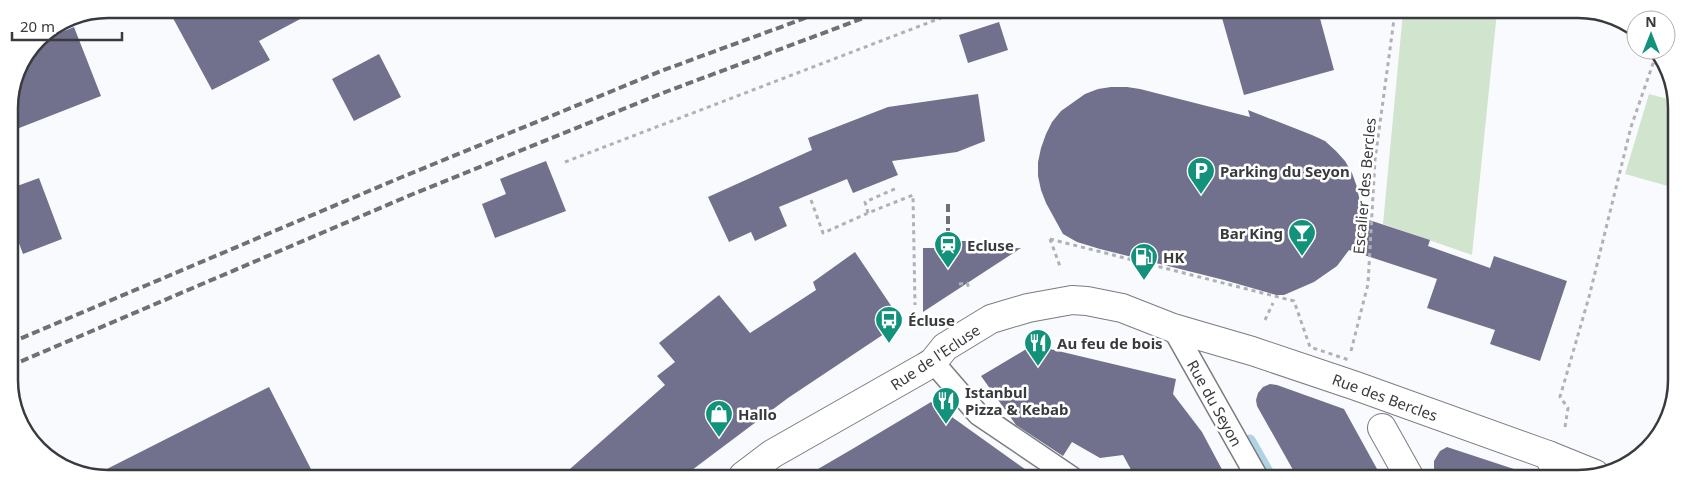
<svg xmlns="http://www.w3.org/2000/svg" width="1686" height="487" font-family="'Noto Sans',sans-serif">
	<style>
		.green { fill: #d1e4cd }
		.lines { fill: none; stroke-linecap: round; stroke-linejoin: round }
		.stream { stroke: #b0d3e3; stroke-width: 11 }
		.building { fill: #71718d }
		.pedestrian-casing { stroke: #7a7c82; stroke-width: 24 }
		.minor-casing { stroke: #7a7c82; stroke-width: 30 }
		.tertiary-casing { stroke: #7a7c82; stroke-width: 30 }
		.path { stroke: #b0b1b5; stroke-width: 3; stroke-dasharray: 4 4; stroke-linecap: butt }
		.pedestrian { stroke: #fff; stroke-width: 21 }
		.minor { stroke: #fff; stroke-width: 28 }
		.tertiary { stroke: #fff; stroke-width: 28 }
		.rail { stroke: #6f7073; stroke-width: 4; stroke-dasharray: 8 4; stroke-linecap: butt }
		.path-bridge { stroke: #b0b1b5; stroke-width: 3; stroke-dasharray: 4 4; stroke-linecap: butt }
		.labels { text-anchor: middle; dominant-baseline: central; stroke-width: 5; stroke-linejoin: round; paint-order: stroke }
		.poi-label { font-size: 15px; font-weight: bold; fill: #393a3d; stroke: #fff; text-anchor: start }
		.street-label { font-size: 15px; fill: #393a3d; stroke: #fff }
		.rim { fill: none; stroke: #393a3d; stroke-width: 2.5 }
	</style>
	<rect width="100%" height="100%" fill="#f9fafe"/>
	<!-- green -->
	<path class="green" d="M1403,12H1497L1472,255L1383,224Z
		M1649,94L1675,101V188L1625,174Z"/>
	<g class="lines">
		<!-- stream -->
		<path class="stream" d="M1250,440L1271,477"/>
	</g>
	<!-- building -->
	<path class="building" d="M168,9H319L259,41L270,60L212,90Z
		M1220,11H1318L1334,70L1244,95Z
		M999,22L1008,50L968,63L959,35Z
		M74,27L101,96L9,132V102L16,70L35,43Z
		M379,54L401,97L354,121L332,79Z
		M1111,87H1127L1140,89L1250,117L1248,110L1312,135L1325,141L1336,151L1345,161L1352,173L1357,187L1363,218L1430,240L1428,246L1490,268L1494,256L1567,281L1540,361L1490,344L1495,330L1427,308L1437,279L1349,250L1337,266L1314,282L1284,295H1276L1224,280L1100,249L1077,242L1063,234L1046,203L1041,190L1038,176V162L1041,148L1046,134L1052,122L1061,111L1085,94L1098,89Z
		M978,94L985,141L957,152L892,161L898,175L853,193L847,179L779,207L787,226L755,241L751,232L729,242L708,197L812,150L808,138L888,107Z
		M546,161L566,211L495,238L482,204L506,194L500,179Z
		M39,178L62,239L23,254L10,219L9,189Z
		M938,241H970V250L1021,248L923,312V248H938Z
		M855,252L902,322L788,398L684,476H562L665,385L657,376L675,362L659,343L719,295L750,333L816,290L813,282Z
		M1033,345L1176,379L1173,394L1202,432L1226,477H1135L1123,455L1100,458L1072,442L1063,456L1016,425L981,376Z
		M1270,384L1277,385L1344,409L1382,478L1297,477L1257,406L1256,400L1258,393L1263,387Z
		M269,387L314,475H95Z
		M931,402L1036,477L806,476L854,448Z
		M1447,447L1523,472L1522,478H1434V461L1440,451Z"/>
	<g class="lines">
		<defs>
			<path id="pedestrian" d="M1173,328L1257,477
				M933,362L978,414L1071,477"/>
			<path id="minor" d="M1382,428L1410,478
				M1548,455L1560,478"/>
			<path id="tertiary" d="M743,476L772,454L925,367L933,362L945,347L991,319L1028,308L1072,300L1087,301L1122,308L1173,328L1252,351L1356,386L1548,455L1595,474"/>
		</defs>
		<!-- pedestrian casing -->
		<use href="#pedestrian" class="pedestrian-casing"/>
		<!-- minor casing -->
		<use href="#minor" class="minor-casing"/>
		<!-- tertiary casing -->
		<use href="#tertiary" class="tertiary-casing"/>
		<!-- path -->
		<path class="path" d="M429,9L431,16
			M9,162L16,160
			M565,162L959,11
			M811,200L823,233L868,213L913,195L915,305
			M868,213L865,202L897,188
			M1050,239L1061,269
			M959,284L967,283L970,290
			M1265,320L1273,303
			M1351,351L1368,284L1375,160L1395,12
			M1565,427L1568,408L1560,397L1589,297L1631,127L1657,52
			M1128,477L1133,473"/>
		<!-- pedestrian -->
		<use href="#pedestrian" class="pedestrian"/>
		<!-- minor -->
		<use href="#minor" class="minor"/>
		<!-- tertiary -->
		<use href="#tertiary" class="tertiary"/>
		<!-- rail -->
		<path class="rail" d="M948,204V241
			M10,343L402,177L661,71L827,10
			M10,366L413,194L668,91L885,10"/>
		<!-- path-bridge -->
		<path class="path-bridge" d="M1050,239L1294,301L1310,347L1349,360"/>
	</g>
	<!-- icons -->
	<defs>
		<symbol id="parking-pin" viewBox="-11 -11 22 30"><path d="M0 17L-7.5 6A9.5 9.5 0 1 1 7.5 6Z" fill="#12927a" stroke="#fff"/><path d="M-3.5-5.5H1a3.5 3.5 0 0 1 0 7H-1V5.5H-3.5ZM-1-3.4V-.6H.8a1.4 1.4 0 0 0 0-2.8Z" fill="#fff"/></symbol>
		<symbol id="bar-pin" viewBox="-11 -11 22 30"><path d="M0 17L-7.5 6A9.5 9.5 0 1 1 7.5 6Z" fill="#12927a" stroke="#fff"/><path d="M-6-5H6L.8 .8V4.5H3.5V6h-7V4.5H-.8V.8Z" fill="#fff"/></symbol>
		<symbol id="station-pin" viewBox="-11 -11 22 30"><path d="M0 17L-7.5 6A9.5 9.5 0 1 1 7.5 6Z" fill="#12927a" stroke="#fff"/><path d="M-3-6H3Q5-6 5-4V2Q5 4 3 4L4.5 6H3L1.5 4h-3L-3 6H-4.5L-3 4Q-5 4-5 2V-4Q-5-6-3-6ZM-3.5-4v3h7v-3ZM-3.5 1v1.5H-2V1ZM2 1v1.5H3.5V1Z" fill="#fff"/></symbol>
		<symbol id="fuel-pin" viewBox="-11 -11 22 30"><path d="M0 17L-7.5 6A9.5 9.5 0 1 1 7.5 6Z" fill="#12927a" stroke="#fff"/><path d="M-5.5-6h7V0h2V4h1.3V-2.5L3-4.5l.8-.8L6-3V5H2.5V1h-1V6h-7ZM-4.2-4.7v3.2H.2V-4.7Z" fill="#fff"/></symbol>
		<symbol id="bus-pin" viewBox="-11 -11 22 30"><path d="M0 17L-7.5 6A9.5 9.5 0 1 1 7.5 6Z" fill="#12927a" stroke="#fff"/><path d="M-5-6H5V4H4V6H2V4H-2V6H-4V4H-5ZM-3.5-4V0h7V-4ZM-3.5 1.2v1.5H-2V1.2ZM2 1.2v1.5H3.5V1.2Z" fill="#fff"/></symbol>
		<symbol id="restaurant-pin" viewBox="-11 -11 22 30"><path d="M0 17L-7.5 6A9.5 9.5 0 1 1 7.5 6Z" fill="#12927a" stroke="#fff"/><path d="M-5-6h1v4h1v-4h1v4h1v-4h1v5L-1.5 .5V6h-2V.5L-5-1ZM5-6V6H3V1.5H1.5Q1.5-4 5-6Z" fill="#fff"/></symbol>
		<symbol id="shop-pin" viewBox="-11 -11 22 30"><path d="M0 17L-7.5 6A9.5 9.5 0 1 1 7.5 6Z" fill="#12927a" stroke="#fff"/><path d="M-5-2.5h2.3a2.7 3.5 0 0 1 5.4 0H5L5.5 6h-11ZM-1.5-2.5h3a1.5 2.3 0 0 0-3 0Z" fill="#fff"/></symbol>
	</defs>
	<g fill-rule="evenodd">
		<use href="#parking-pin" x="1185" y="155" width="32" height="43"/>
		<use href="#bar-pin" x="1286" y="217" width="32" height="43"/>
		<use href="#station-pin" x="932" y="229" width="32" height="43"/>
		<use href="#fuel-pin" x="1128" y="241" width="32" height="43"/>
		<use href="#bus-pin" x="873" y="304" width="32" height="43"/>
		<use href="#restaurant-pin" x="1022" y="327" width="32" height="43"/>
		<use href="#restaurant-pin" x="930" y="385" width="32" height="43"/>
		<use href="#shop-pin" x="703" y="398" width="32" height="43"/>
	</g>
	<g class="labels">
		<!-- poi labels -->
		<g class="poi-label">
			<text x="1220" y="171">Parking du Seyon</text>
			<text x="1283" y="233" text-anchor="end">Bar King</text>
			<text x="967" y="245">Ecluse</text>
			<text x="1163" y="257">HK</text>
			<text x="908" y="320">Écluse</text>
			<text x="1057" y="343">Au feu de bois</text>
			<text x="965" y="392">Istanbul<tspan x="965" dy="17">Pizza &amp; Kebab</tspan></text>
			<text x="738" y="414">Hallo</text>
		</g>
		<!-- street labels -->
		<g class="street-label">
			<text transform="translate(1364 186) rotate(-85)">Escalier des Bercles</text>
			<text transform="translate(935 357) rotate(-34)">Rue de l'Ecluse</text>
			<text transform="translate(1385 397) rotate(20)">Rue des Bercles</text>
			<text transform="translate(1215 403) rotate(61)">Rue du Seyon</text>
		</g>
	</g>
	<!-- crop -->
	<path d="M0 0H1686V487H0ZM108 18H1578A90 90 0 0 1 1668 108V380A90 90 0 0 1 1578 470H108A90 90 0 0 1 18 380V108A90 90 0 0 1 108 18Z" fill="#fff" fill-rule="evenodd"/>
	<path class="rim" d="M108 18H1578A90 90 0 0 1 1668 108V380A90 90 0 0 1 1578 470H108A90 90 0 0 1 18 380V108A90 90 0 0 1 108 18Z"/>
	<!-- north arrow -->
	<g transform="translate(1651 35)"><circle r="24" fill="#ffffff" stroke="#b0b0b1"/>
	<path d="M0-4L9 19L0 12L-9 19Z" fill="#12927a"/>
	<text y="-8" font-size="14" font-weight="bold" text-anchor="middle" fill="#393a3d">N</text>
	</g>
	<!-- scale -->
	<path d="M12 32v8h110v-8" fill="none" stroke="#393a3d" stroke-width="2.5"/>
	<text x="20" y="32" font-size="15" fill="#393a3d" stroke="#ffffff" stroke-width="4" paint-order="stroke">20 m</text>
</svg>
